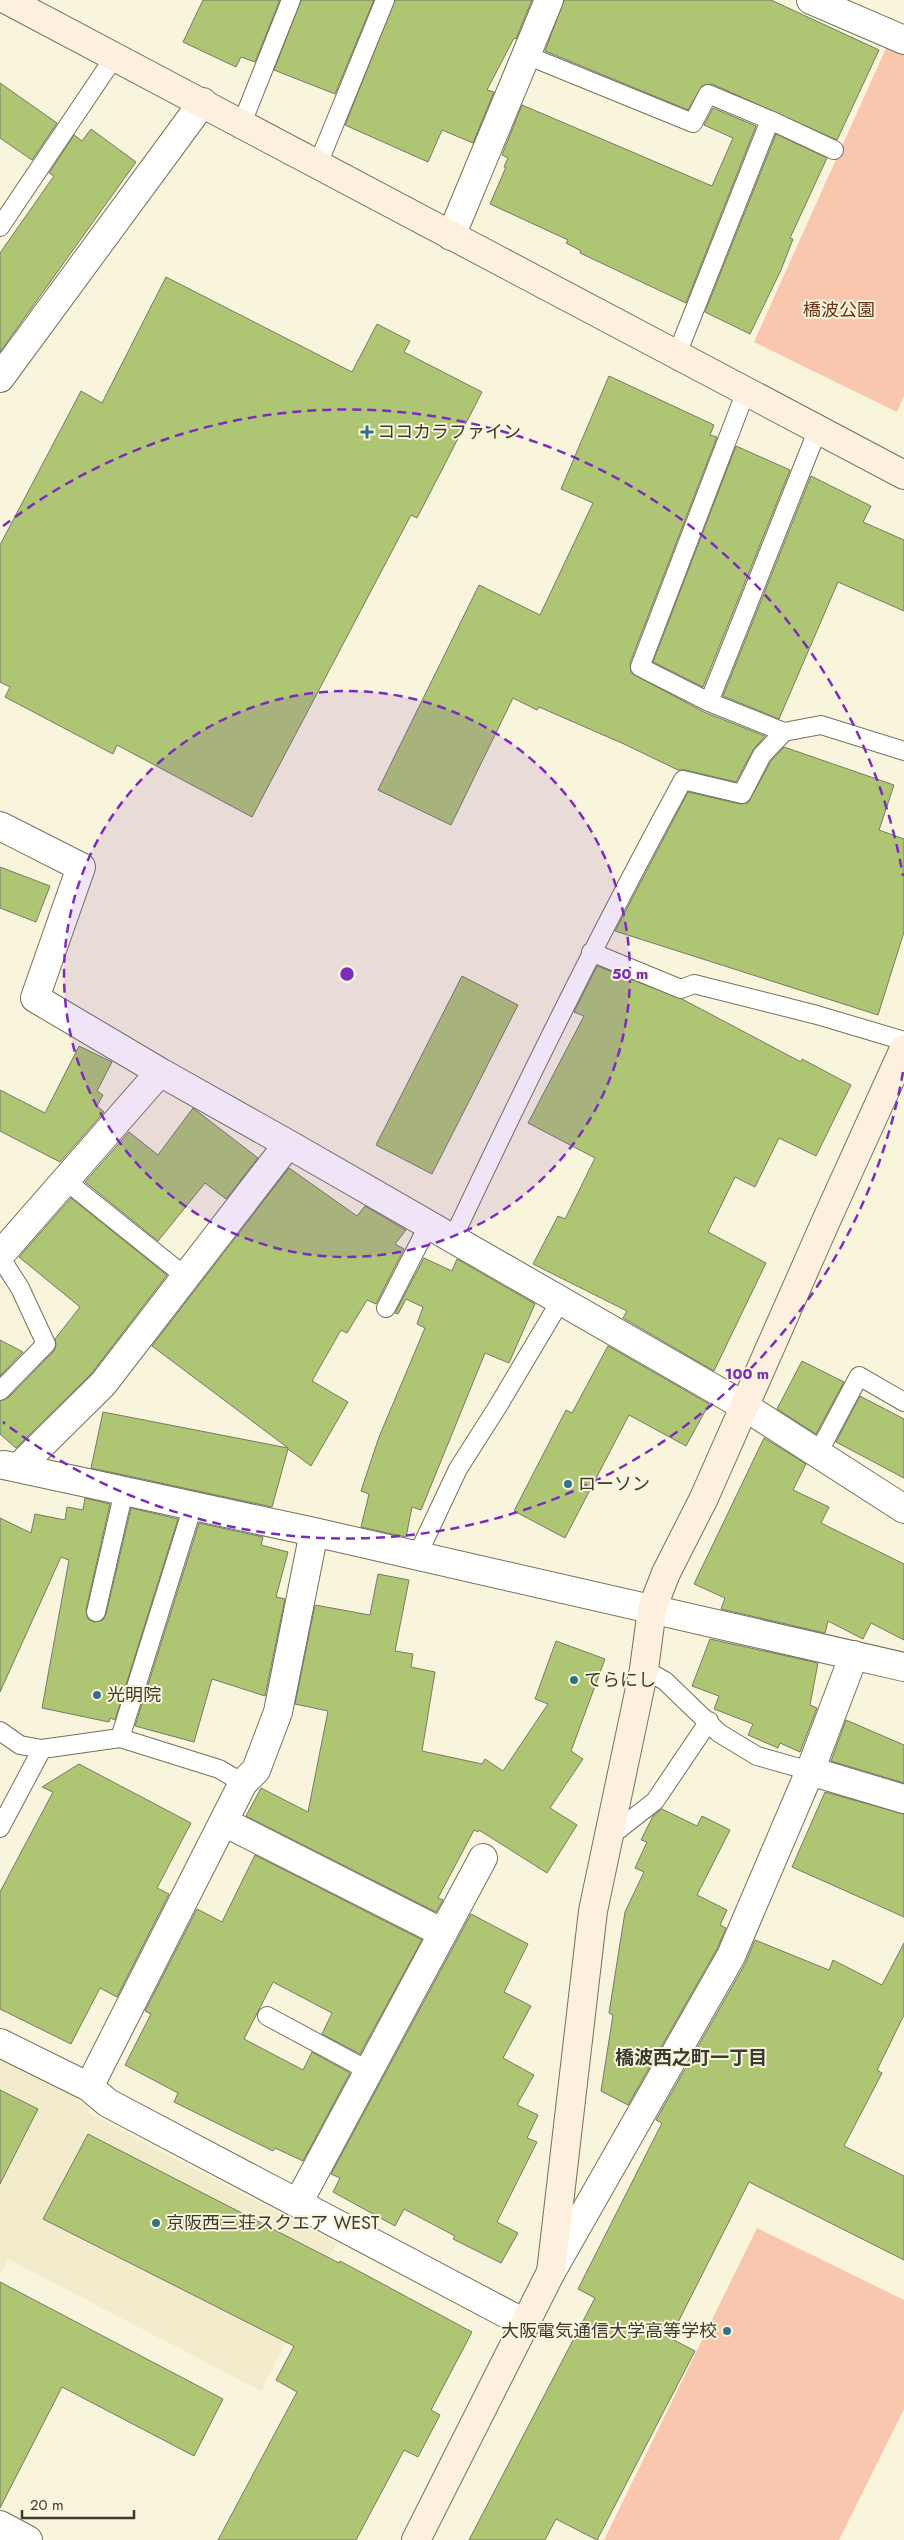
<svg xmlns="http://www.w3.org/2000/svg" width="904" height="2540" font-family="Jost,'Noto Sans JP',sans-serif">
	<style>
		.built { fill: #f3eccc }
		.green { fill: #f9c6ae }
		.building { fill: #aec573; stroke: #757b67 }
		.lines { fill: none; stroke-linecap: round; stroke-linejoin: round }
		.lane-casing { stroke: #75715c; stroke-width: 20 }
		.street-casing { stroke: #75715c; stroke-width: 30 }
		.secondary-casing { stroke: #75715c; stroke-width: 30 }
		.lane { stroke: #fff; stroke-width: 18 }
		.street { stroke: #fff; stroke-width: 28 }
		.secondary { stroke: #fef0df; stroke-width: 28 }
		.ring { fill: none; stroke: #7b2cbf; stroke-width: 2.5; stroke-dasharray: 9 6 }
		.poi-dot { fill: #327186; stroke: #f9f4dc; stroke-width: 2 }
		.labels { text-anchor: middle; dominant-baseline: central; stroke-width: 4; stroke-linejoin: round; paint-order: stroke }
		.park-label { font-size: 18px; fill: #673317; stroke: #f9f4dc }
		.poi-label { font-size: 18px; fill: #3b3930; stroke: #f9f4dc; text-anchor: start }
		.neighbourhood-label { font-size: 19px; font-weight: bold; fill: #3b3930; stroke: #f9f4dc }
		.centre { fill: #7b2cbf; stroke: #f9f4dc; stroke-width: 2.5 }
		.ring-label { font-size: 15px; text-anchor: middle; font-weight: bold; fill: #7b2cbf; stroke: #f9f4dc; stroke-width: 4; stroke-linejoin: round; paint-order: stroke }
	</style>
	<rect width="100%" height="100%" fill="#f9f4dc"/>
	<!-- built -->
	<path class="built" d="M0,2058L92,2105L88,2113L337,2243L261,2391L8,2259L0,2275Z"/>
	<!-- green -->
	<path class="green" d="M887,46L904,53V396L897,412L754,342Z
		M757,2228L904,2300V2409L839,2540H604Z"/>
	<!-- building -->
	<path class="building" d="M203,0H280L255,62L241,57L236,67L183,42Z
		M301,0H374L335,94L274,70Z
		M395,0H532L516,39L514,38L487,90L494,92L473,143L442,130L428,162L345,125Z
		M564,0H771L879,50L837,140L712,84L702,86L688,110L545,51Z
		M0,83L57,123L32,160L0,138Z
		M522,105L712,186L733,138L704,125L713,108L756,126L686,303L580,253L581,251L566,243L568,240L490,204L506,167H504L508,158L502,155Z
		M91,129L136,162L0,352V253L54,176L49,173L74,135L82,141Z
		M776,134L827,158L790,238L793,239L781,270L750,334L705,312Z
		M166,277L352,372L377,324L410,341L404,352L482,392L417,518L411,515L252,817L117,745L113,754L5,697L10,687L0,682V545L81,391L102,403Z
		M609,376L714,425L710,435L717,437L630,663L631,673L704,712L765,736L753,750L736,782L685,770H678L624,744L539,707L537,710L513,698L451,825L378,790L479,585L540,615L593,503L561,489Z
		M736,446L790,470L703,687L653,662Z
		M811,476L871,506L863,522L904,540V611L838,582L779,719L723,696Z
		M784,747L894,785L879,830L904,839V932L878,1015L615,931L688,792L740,804L748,803L771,761Z
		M0,867L50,886L36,922L0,908Z
		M597,966L682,999L801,1062L802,1059L851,1085L816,1156L779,1138L755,1187L735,1177L708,1232L766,1263L714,1371L623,1318L627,1311L533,1264L558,1216L565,1219L595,1158L528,1123L584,1016L574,1012Z
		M462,976L518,1005L432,1174L376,1145Z
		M79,1046L112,1062L97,1091L103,1095L97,1106L104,1112L60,1162L0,1131V1090L45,1113Z
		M193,1108L258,1158L226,1199L205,1183L158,1241L85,1182L129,1132L158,1155Z
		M289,1168L357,1216L365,1206L406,1230L395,1244L404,1249L376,1304L367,1300L347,1333L341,1330L312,1381L348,1402L311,1466L288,1449L272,1507L91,1468L103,1412L288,1448L152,1346Z
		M71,1198L167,1275L91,1374L16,1448L0,1434V1401L8,1398L54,1351L56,1345L55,1339L80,1307L19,1257Z
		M424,1258L452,1271L457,1259L535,1304L509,1363L485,1353L421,1510L412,1507L406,1537L361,1527L369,1494L361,1491L379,1437L425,1328L417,1324L423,1307L406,1299L398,1314L395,1313Z
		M0,1340L23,1352L0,1376Z
		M608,1346L709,1404L686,1446L629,1415L565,1538L514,1511L566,1410L572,1413Z
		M802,1361L844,1382L816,1434L777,1409Z
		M860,1396L904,1419V1478L836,1442Z
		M764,1438L806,1464L793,1490L829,1507L821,1523L904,1564V1640L871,1623L863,1639L828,1621L825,1633L721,1609L725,1598L694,1584Z
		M85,1498L110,1504L86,1610L88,1619L94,1622L103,1620L106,1614L131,1508L178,1519L115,1720L110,1718L109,1722L42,1708L69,1560L61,1557L0,1692V1518L31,1533L35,1514L65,1520L67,1507L83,1510Z
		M199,1523L263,1537L261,1545L288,1552L276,1597L285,1599L265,1696L212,1679L194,1742L135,1726Z
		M378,1574L409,1580L395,1651L413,1654L411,1667L435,1672L422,1751L482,1764L485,1759L503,1771L548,1704L535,1699L556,1641L605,1659L571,1751L583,1759L550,1808L577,1825L547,1873L479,1830L478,1832L474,1830L438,1898L443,1900L436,1912L246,1816L261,1788L308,1812L328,1711L295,1704L315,1605L370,1615Z
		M710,1639L818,1663L810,1705L817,1708L800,1752L780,1743L778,1748L748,1735L753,1724L714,1709L719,1696L692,1686Z
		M846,1720L904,1745V1783L831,1761Z
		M79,1764L191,1823L157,1888L169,1894L117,1997L100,1988L71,2044L0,2009V1892L53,1792L42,1787Z
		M825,1792L904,1814V1917L792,1867Z
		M662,1809L697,1826L702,1816L730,1830L697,1895L727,1910L720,1925L726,1928L717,1949L628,2105L601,2091L613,2015L609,2013L625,1912L644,1872L635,1868L647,1842L641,1840L653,1816Z
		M255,1855L422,1940L360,2054L322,2034L332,2013L273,1982L244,2039L303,2070L312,2052L350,2073L303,2161L275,2148L273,2151L174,2102L178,2093L125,2065L151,2014L145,2011L197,1909L222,1922Z
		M471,1914L528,1944L504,1992L531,2006L503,2058L534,2075L517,2105L538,2115L527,2138L537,2142L497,2222L518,2233L501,2263L453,2239L455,2236L404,2209L395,2226L333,2192L340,2178L331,2174Z
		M755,1940L829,1970L833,1960L882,1985L904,1943V2015L877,2070L882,2073L844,2146L904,2176V2260L749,2182L670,2338L695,2351L597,2540L556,2519L545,2540H469L595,2298L578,2289L662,2123L656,2120L745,1964Z
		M0,2090L38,2109L0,2184Z
		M88,2134L339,2263L340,2261L472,2332L431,2410L440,2415L418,2457L404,2450L356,2540H218L297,2392L276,2380L294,2346L43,2219Z
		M0,2282L223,2399L194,2456L62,2387L0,2508Z"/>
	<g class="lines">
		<defs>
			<path id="lane" d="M526,55L693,123L708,94L770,120L677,354
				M770,120L834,150
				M242,123L291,0
				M318,164L385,0
				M0,227L115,56
				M746,391L640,667L709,702L784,732
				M709,702L818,429
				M591,952L681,989L694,984L817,1015L904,1041
				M65,1180L186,1277
				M453,1238C526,1083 601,930 683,780L742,794L762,755L784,732L821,725L904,751
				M0,1257L20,1288L46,1344L0,1391
				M386,1308L429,1224
				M817,1455L859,1376L904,1402
				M417,1556L458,1469L498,1406L561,1300
				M96,1612L124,1491
				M644,1669L665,1681L719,1733L757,1756L810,1771
				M0,1731L20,1745L42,1749L120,1738L219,1769L243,1783
				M120,1738L193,1506
				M0,1828L42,1749
				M609,1837L655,1801L709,1721
				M267,2016L369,2071"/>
			<path id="street" d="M811,0L904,40
				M451,236L549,0
				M0,378L203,102
				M0,826L81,867L35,998L160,1072L288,1144
				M0,1255L160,1072
				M4,1465L314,1532L904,1667
				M18,1468L103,1384L288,1144L744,1406L904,1509
				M810,1771L904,1799
				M224,1822L443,1933
				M0,2043L89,2087L108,2103L526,2324
				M89,2087L243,1783L256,1770L278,1712L314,1532
				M298,2203L483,1858
				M551,2272L731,1956L810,1771L854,1655
				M0,2525L28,2540"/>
			<path id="secondary" d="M7,0L904,475
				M416,2540L551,2272L593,1911L644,1669L652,1609L666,1573L704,1498L826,1221L904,1049"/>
		</defs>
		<!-- lane casing -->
		<use href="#lane" class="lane-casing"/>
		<!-- street casing -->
		<use href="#street" class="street-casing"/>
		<!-- secondary casing -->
		<use href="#secondary" class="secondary-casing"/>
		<!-- lane -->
		<use href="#lane" class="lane"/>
		<!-- street -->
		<use href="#street" class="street"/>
		<!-- secondary -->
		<use href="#secondary" class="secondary"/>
	</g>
	<!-- distance rings -->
	<circle cx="347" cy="974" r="283" fill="#7b2cbf" fill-opacity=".12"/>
	<g class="ring">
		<circle cx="347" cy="974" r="283"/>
		<path d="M903 1072A565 565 0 0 1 3 1422M3 526A565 565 0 0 1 903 876"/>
	</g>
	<!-- markers -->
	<g class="poi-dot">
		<path d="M364.5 424.5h5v5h5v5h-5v5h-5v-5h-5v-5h5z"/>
		<circle cx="568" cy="1484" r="5"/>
		<circle cx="574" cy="1680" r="5"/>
		<circle cx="97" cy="1695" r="5"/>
		<circle cx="156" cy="2223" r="5"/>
		<circle cx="727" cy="2331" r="5"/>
	</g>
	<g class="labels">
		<!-- park labels -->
		<g class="park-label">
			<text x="839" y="310">橋波公園</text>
		</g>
		<!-- poi labels -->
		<g class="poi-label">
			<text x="377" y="432">ココカラファイン</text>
			<text x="578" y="1484">ローソン</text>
			<text x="584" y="1680">てらにし</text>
			<text x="107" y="1695">光明院</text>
			<text x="166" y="2223">京阪西三荘スクエア WEST</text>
			<text x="717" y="2331" text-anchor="end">大阪電気通信大学高等学校</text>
		</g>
		<!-- neighbourhood labels -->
		<g class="neighbourhood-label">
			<text x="691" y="2057">橋波西之町一丁目</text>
		</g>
	</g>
	<circle cx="347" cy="974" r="8" class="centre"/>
	<g class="ring-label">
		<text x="630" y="979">50 m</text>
		<text x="747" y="1379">100 m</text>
	</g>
	<!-- scale -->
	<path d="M22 2510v8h112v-8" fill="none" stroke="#3b3930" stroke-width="2.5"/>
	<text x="30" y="2510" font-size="15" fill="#3b3930" stroke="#f9f4dc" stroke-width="4" paint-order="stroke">20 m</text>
</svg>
